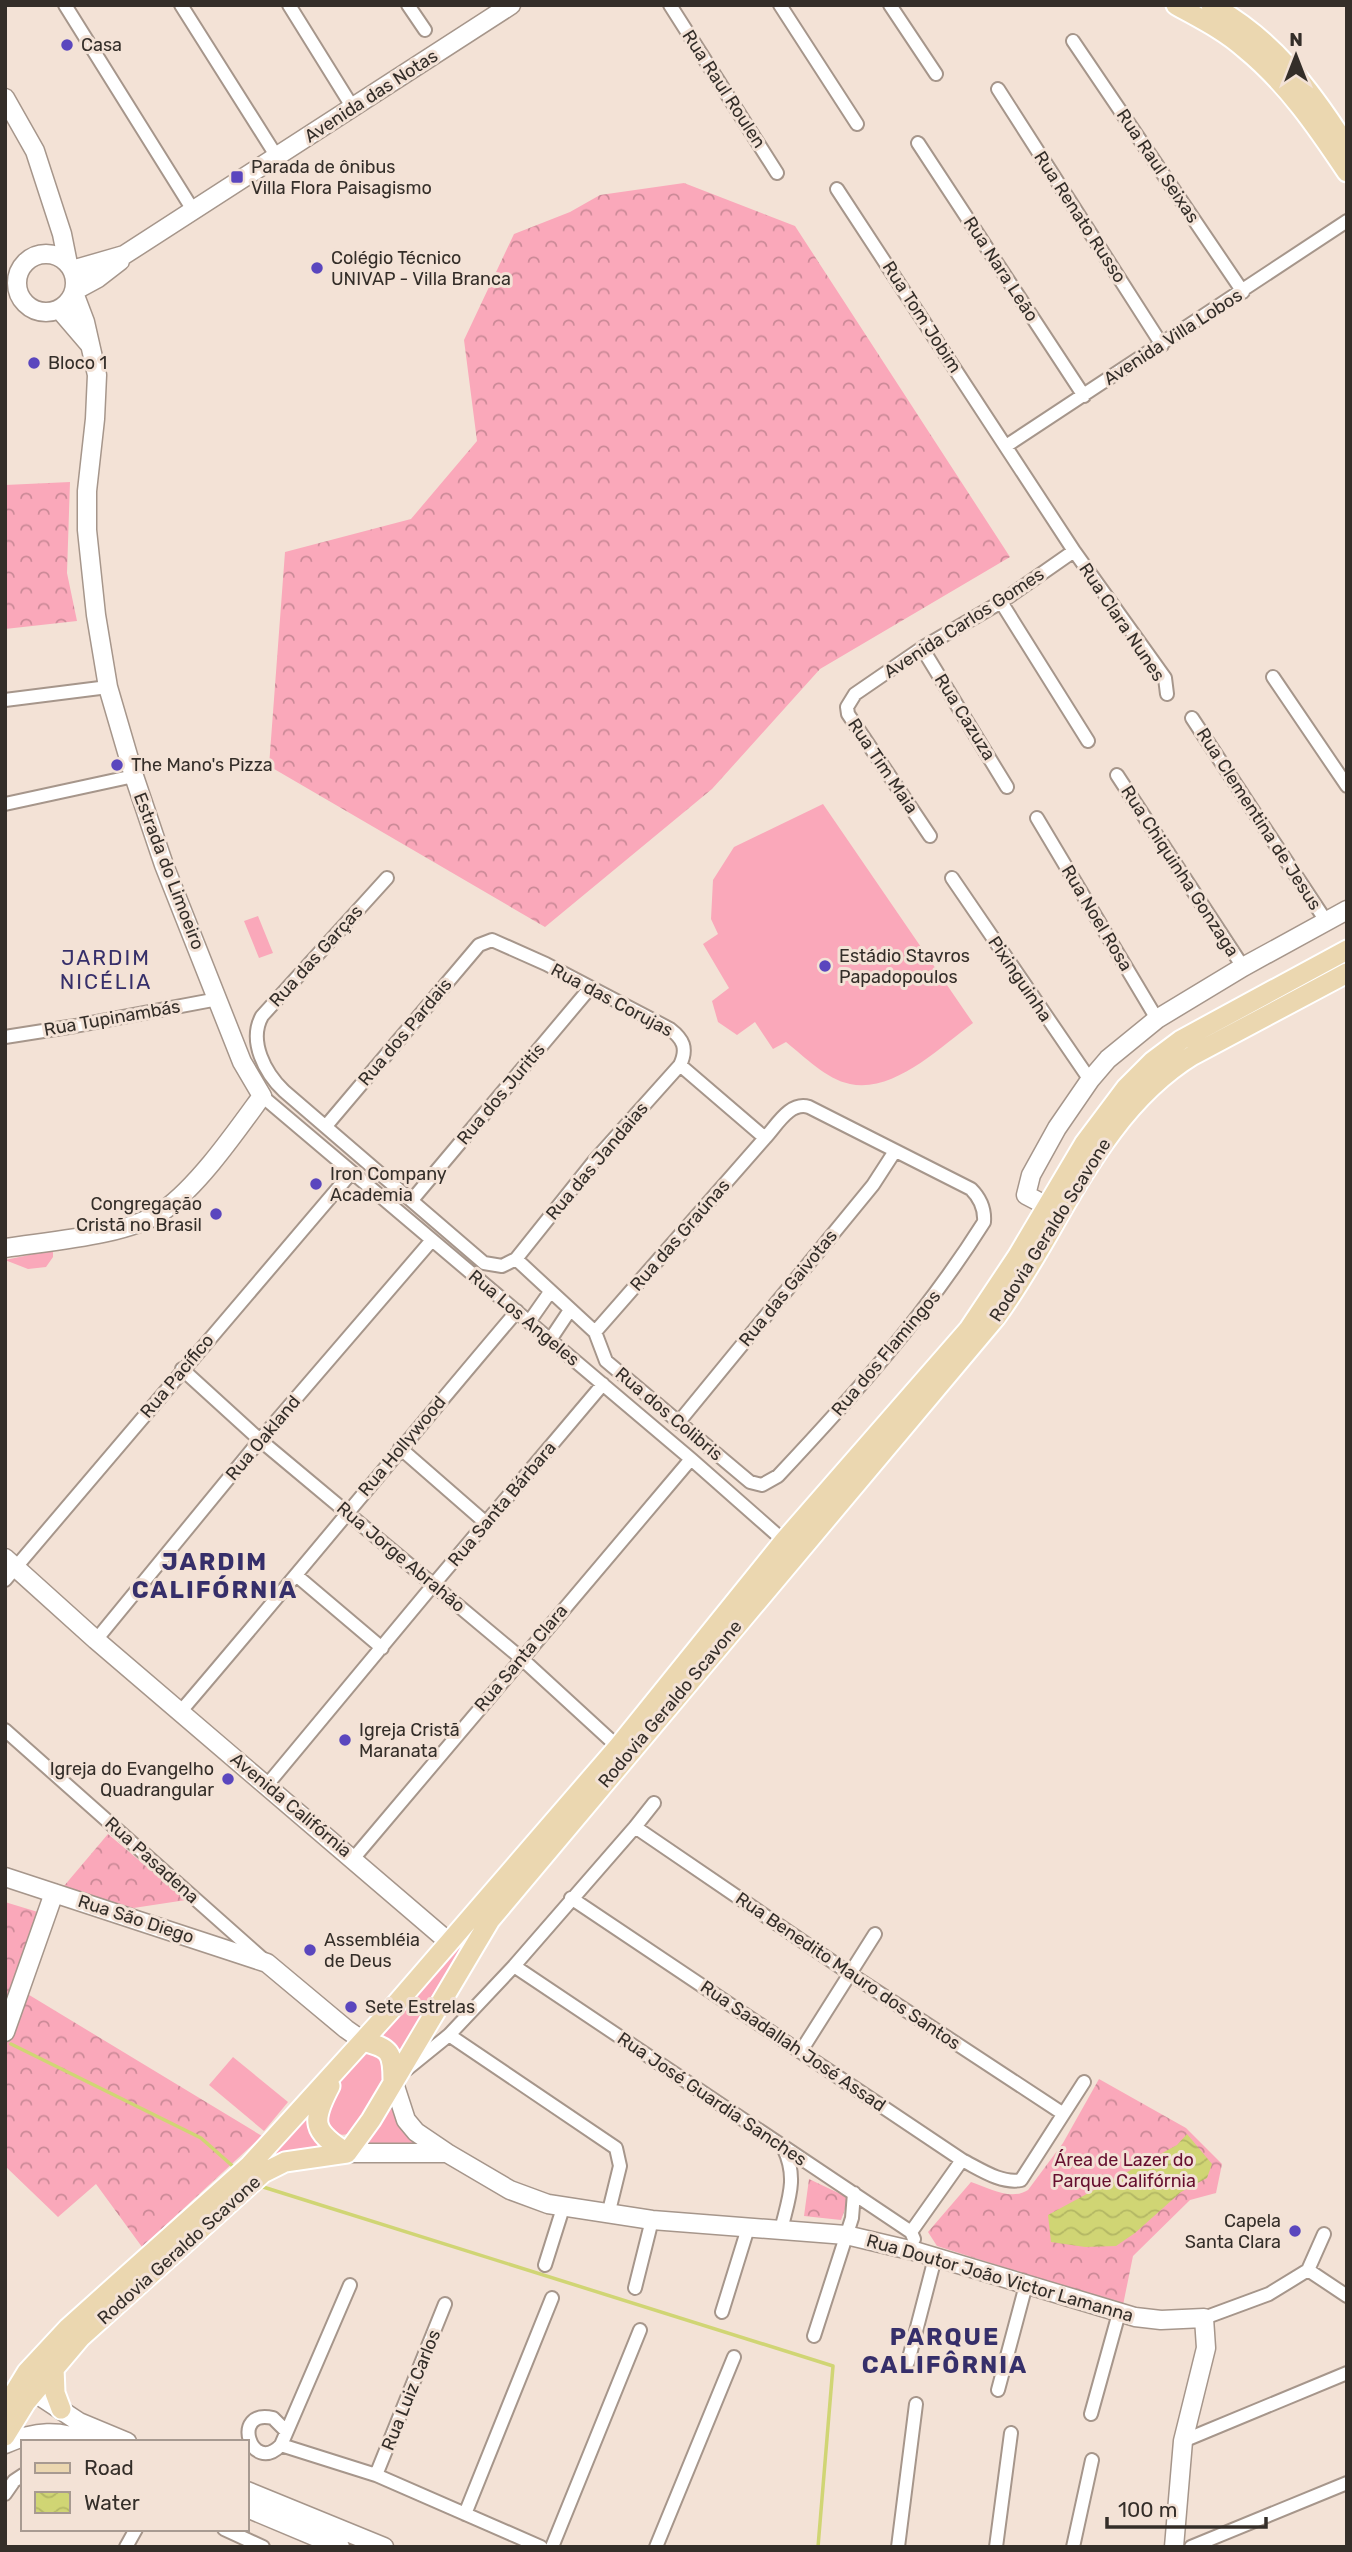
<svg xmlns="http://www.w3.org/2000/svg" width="1352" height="2552" font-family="Rubik,sans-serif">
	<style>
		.grass { fill: #faa8ba }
		.forest { fill: url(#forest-crowns) }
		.water { fill: url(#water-waves) }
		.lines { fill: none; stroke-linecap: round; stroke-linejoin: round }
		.stream { stroke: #d0d574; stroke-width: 3.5 }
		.street-casing { stroke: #a6968b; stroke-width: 16 }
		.secondary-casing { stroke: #a6968b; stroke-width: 21 }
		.primary-casing { stroke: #fff; stroke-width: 23 }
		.street { stroke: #fff; stroke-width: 12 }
		.secondary { stroke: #fff; stroke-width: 18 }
		.primary { stroke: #ebd7b0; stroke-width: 19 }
		.poi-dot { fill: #5a46be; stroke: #f3e2d6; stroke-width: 2.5 }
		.labels { text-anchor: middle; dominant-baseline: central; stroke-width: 6; stroke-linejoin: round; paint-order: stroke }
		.poi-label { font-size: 18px; fill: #342e29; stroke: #f3e2d6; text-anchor: start }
		.street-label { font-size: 18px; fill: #342e29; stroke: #f3e2d6 }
		.park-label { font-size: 18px; fill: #660f2f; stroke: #f3e2d6 }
		.quarter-label { font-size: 21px; letter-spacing: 2px; fill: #362f6a; stroke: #f3e2d6 }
		.district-label { font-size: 24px; font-weight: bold; letter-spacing: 2px; fill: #362f6a; stroke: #f3e2d6 }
	</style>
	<defs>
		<pattern id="forest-crowns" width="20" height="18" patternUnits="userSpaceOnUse" patternTransform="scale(1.75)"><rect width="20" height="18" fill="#faa8ba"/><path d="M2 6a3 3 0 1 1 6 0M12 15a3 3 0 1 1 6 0" fill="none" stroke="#cb8997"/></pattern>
		<pattern id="water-waves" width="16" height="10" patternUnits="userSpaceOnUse" patternTransform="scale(1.75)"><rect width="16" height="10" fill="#d0d574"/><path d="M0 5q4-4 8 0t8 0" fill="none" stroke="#b3b764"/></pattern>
	</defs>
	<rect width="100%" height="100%" fill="#f3e2d6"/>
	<!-- grass -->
	<path class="grass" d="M823,804L973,1023C939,1048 894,1093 850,1084C826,1079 805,1057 786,1042L773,1049L755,1022L737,1035L718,1022L712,1001L729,988L703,944L718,934L711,919L713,880L734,847Z
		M258,916L273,953L259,958L244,921Z
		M53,1250V1257L46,1267L28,1269L5,1260Z
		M471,1930L473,1933L401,2062L390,2043L378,2034Z
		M363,2051L378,2052L389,2070L354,2131C340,2139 334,2133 324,2123L331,2095Z
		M233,2057L288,2102L264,2131L209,2085Z
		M394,2101L430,2148L358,2147Z
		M309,2109L312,2134L324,2149L257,2171Z"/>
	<!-- forest -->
	<path class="forest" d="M684,183L795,226L1010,557L820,669L712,789L545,927L269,766L285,552L411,519L477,441L464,340L514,234L570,212L600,195Z
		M70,482L67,573L77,621L5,629V485Z
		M108,1834L186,1900L127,1909L64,1886Z
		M5,1902L41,1913L16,1987L262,2136L142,2247L96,2184L58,2217L5,2166Z
		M1099,2079L1186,2128L1222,2164L1216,2193L1190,2200L1133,2256L1123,2305L937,2246L928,2232L971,2182C989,2188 1011,2201 1028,2190L1063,2143Z
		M809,2179L849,2198L841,2220L804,2216Z"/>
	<!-- water -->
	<path class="water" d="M1187,2134L1212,2164L1207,2178L1181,2192L1135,2233L1116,2246L1085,2247L1051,2242L1048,2215L1177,2145Z"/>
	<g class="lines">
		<!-- stream -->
		<path class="stream" d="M11,2044L201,2138L236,2169
			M260,2186L833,2366L818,2547"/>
		<defs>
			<path id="street" d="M65,5L193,210
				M181,5L277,157
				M289,5L353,108
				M408,5L425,30
				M670,5L777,173
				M780,5L857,124
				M890,5L936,74
				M1073,41L1243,292
				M998,89L1162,345
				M918,143L1084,396
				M837,189L1074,551L1165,678L1167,694
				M1006,446L1347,221
				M1001,602L1088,741
				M922,648L1007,787
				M1273,677L1347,786
				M5,700L108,687
				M1192,718L1326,921
				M1117,775L1243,967
				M5,804L134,776
				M1037,818L1157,1019
				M930,836L848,714L847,707L855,694L922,648L1001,602L1074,551
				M952,878L1090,1080
				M5,1037L75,1026L218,999
				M262,1096L691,1459L784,1541
				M326,1126L479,945L492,940L546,964L670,1029C683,1039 688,1048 680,1065L765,1138C777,1125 790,1101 809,1107L971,1189C981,1199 985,1209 984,1222C924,1317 854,1395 778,1476L762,1485L750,1482L606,1361L595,1332L516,1259L502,1266L484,1263L284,1091C265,1073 248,1041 262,1016L387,878
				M412,1200L590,988
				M516,1259L595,1160L680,1065
				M529,1322L550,1292
				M595,1332L765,1138
				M550,1340L570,1310
				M182,1369L260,1440L521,1658L618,1747
				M678,1423L873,1185L895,1151
				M400,1448L486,1523
				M297,1576L382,1648
				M5,1580L351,1173
				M96,1640L260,1440L432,1240
				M181,1711C294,1579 404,1444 517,1311
				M5,1730L264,1960
				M267,1785L434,1584L603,1384
				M635,1827L849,1973L1062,2113
				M353,1859L691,1459
				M571,1898L962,2160C980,2169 1001,2184 1021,2180L1084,2082
				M514,1966L911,2232
				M449,2035L616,2148L620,2166L608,2215
				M801,2051L875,1934
				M407,2069L449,2035L514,1966L635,1827L654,1803
				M781,2230C788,2200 798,2179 784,2149
				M914,2239L911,2232L962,2160
				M545,2265L563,2208
				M1308,2270L1347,2296
				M635,2288L652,2220
				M722,2312L748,2228
				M1204,2318L1269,2294L1308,2270L1324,2234
				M814,2336L852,2218L854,2193
				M908,2362L935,2258
				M998,2390L1026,2285
				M1091,2414L1119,2313
				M286,2431L273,2418C230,2408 251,2476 281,2445L350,2285
				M1183,2441L1347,2373
				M281,2445L376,2475L541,2547
				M376,2475L445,2304
				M5,2494L14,2481L23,2475
				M465,2514L552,2298
				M224,2529L263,2547
				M126,2547L136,2529
				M552,2547L640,2330
				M656,2547L734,2357
				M898,2547L916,2404
				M996,2547L1011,2433
				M1073,2547L1092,2460
				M1191,2547L1347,2483"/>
			<path id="secondary" d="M5,98L35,151L62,234L68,264
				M17 283a29 29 0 1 1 58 0a29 29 0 1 1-58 0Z
				M72,270L124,255L511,5
				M74,291L98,278L120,261
				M59,309L89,344
				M1047,1206L1026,1195L1031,1175L1057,1128L1090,1080L1108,1059L1157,1019L1243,967L1347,910
				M5,1248C49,1241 126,1236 163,1211C199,1185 235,1133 262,1096L242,1062L164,865L134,776L108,687L96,615L87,530V491L95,419L97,375L85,322L74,293
				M5,1558L96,1640L450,1943
				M5,1877L267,1963L346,2029L363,2041
				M5,2032L54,1893
				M393,2080L406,2120L416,2132L447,2153L510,2190L548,2204L652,2220L846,2235L918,2252L1135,2317L1161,2320L1204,2318L1206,2348L1183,2441L1174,2547
				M347,2153H447
				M23,2385L79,2422L127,2442
				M5,2444C35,2431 59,2429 89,2442
				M247,2491L384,2547
				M247,2508L340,2547"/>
			<path id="primary" d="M1176,5C1199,18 1224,30 1244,48C1287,83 1317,127 1347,172
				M1211,5C1272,38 1311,90 1347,147
				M363,2041C390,2048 393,2052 393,2080
				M330,2086C311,2122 312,2131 347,2153
				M54,2367L55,2393L61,2409
				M5,2408L27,2372L68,2328L250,2165L390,2011L618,1747L784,1541L969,1329L1017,1257L1084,1144L1126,1088L1153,1061L1181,1040L1347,950
				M5,2436L26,2402L80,2338L263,2173L285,2162L347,2153L371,2120L490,1920L996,1317C1060,1230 1097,1114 1193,1055L1347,973"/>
		</defs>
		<!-- street casing -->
		<use href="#street" class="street-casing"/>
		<!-- secondary casing -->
		<use href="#secondary" class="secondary-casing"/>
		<!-- primary casing -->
		<use href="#primary" class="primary-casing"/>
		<!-- street -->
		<use href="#street" class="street"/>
		<!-- secondary -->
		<use href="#secondary" class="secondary"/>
		<!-- primary -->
		<use href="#primary" class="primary"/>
	</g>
	<!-- markers -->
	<g class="poi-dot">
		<circle cx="67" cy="45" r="7"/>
		<rect x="230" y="170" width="14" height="14" rx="3.5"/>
		<circle cx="317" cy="268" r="7"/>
		<circle cx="34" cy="363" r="7"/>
		<circle cx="117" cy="765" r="7"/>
		<circle cx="825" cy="966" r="7"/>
		<circle cx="316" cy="1184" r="7"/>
		<circle cx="216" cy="1214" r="7"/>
		<circle cx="345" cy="1740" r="7"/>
		<circle cx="228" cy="1779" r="7"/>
		<circle cx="310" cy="1950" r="7"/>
		<circle cx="351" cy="2007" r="7"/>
		<circle cx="1295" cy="2231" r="7"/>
	</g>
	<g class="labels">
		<!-- poi labels -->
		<g class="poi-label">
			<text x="81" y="45">Casa</text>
			<text x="251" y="167">Parada de ônibus<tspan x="251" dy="21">Villa Flora Paisagismo</tspan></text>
			<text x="331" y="258">Colégio Técnico<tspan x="331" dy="21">UNIVAP - Villa Branca</tspan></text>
			<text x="48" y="363">Bloco 1</text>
			<text x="131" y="765">The Mano's Pizza</text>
			<text x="839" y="956">Estádio Stavros<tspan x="839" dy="21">Papadopoulos</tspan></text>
			<text x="330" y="1174">Iron Company<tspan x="330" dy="21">Academia</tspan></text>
			<text x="202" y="1204" text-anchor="end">Congregação<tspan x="202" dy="21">Cristã no Brasil</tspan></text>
			<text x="359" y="1730">Igreja Cristã<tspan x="359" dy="21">Maranata</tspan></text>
			<text x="214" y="1769" text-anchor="end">Igreja do Evangelho<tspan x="214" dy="21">Quadrangular</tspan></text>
			<text x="324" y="1940">Assembléia<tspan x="324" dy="21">de Deus</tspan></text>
			<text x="365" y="2007">Sete Estrelas</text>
			<text x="1281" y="2221" text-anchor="end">Capela<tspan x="1281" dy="21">Santa Clara</tspan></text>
		</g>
		<!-- street labels -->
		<g class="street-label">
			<text transform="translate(724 89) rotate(57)">Rua Raul Roulen</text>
			<text transform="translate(371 96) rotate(-33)">Avenida das Notas</text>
			<text transform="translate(1158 166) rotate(56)">Rua Raul Seixas</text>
			<text transform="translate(1080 217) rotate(57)">Rua Renato Russo</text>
			<text transform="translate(1001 269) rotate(57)">Rua Nara Leão</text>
			<text transform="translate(922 317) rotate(57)">Rua Tom Jobim</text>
			<text transform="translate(1173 337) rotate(-33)">Avenida Villa Lobos</text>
			<text transform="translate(1122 622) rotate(56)">Rua Clara Nunes</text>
			<text transform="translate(964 623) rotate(-33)">Avenida Carlos Gomes</text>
			<text transform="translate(965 717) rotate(58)">Rua Cazuza</text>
			<text transform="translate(883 766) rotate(56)">Rua Tim Maia</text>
			<text transform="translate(1259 819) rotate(57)">Rua Clementina de Jesus</text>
			<text transform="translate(169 871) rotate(69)">Estrada do Limoeiro</text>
			<text transform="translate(1180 871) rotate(57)">Rua Chiquinha Gonzaga</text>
			<text transform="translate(1097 918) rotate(59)">Rua Noel Rosa</text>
			<text transform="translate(316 956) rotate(-48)">Rua das Garças</text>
			<text transform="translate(1020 979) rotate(56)">Pixinguinha</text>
			<text transform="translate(612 1000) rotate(28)">Rua das Corujas</text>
			<text transform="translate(112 1018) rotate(-10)">Rua Tupinambás</text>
			<text transform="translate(405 1032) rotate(-50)">Rua dos Pardais</text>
			<text transform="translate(501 1094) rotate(-50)">Rua dos Juritis</text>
			<text transform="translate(597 1161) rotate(-50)">Rua das Jandaias</text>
			<text transform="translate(1050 1230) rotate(-58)">Rodovia Geraldo Scavone</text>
			<text transform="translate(680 1235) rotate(-49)">Rua das Graúnas</text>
			<text transform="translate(788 1288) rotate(-51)">Rua das Gaivotas</text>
			<text transform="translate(524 1318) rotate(40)">Rua Los Angeles</text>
			<text transform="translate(886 1353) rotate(-50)">Rua dos Flamingos</text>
			<text transform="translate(177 1376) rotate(-50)">Rua Pacífico</text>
			<text transform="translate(669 1414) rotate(40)">Rua dos Colibris</text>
			<text transform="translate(263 1438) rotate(-50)">Rua Oakland</text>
			<text transform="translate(402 1446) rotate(-50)">Rua Hollywood</text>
			<text transform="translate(502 1504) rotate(-50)">Rua Santa Bárbara</text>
			<text transform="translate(401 1557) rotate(40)">Rua Jorge Abrahão</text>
			<text transform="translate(521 1658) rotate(-50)">Rua Santa Clara</text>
			<text transform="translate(670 1704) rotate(-50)">Rodovia Geraldo Scavone</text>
			<text transform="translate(291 1805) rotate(40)">Avenida Califórnia</text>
			<text transform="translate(152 1860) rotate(42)">Rua Pasadena</text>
			<text transform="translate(136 1919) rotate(18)">Rua São Diego</text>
			<text transform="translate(848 1971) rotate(34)">Rua Benedito Mauro dos Santos</text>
			<text transform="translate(793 2046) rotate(34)">Rua Saadallah José Assad</text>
			<text transform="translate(712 2099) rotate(34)">Rua José Guardia Sanches</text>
			<text transform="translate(179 2250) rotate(-42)">Rodovia Geraldo Scavone</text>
			<text transform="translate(1000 2278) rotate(16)">Rua Doutor João Victor Lamanna</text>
			<text transform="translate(411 2390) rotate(-68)">Rua Luiz Carlos</text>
		</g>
		<!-- park labels -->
		<g class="park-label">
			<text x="1124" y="2160">Área de Lazer do<tspan x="1124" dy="21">Parque Califórnia</tspan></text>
		</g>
		<!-- quarter labels -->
		<g class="quarter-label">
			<text x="106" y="957">JARDIM<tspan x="106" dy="24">NICÉLIA</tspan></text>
		</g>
		<!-- district labels -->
		<g class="district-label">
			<text x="215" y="1562">JARDIM<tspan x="215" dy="28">CALIFÓRNIA</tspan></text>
			<text x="945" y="2337">PARQUE<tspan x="945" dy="28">CALIFÔRNIA</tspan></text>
		</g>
	</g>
	<!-- border -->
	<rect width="1352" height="2552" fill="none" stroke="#342e29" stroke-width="14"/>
	<!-- legend -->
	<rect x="21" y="2440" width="228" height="91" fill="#f3e2d6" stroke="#a79a91" stroke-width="2"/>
	<rect x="35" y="2463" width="35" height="10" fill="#ebd7b0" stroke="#a79a91" stroke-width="2"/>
	<text x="84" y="2475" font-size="21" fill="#342e29">Road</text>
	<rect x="35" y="2492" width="35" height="21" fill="url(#water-waves)" stroke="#a79a91" stroke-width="2"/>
	<text x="84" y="2510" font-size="21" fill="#342e29">Water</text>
	<!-- north arrow -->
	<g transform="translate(1296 56)" stroke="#f3e2d6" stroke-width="5" paint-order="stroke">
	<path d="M0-5L12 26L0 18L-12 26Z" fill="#342e29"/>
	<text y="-10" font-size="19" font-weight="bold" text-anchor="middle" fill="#342e29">N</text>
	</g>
	<!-- scale -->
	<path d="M1107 2517v10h159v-10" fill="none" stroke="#342e29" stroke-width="3.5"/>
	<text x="1118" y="2517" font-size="21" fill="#342e29" stroke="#f3e2d6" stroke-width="5" paint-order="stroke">100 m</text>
</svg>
